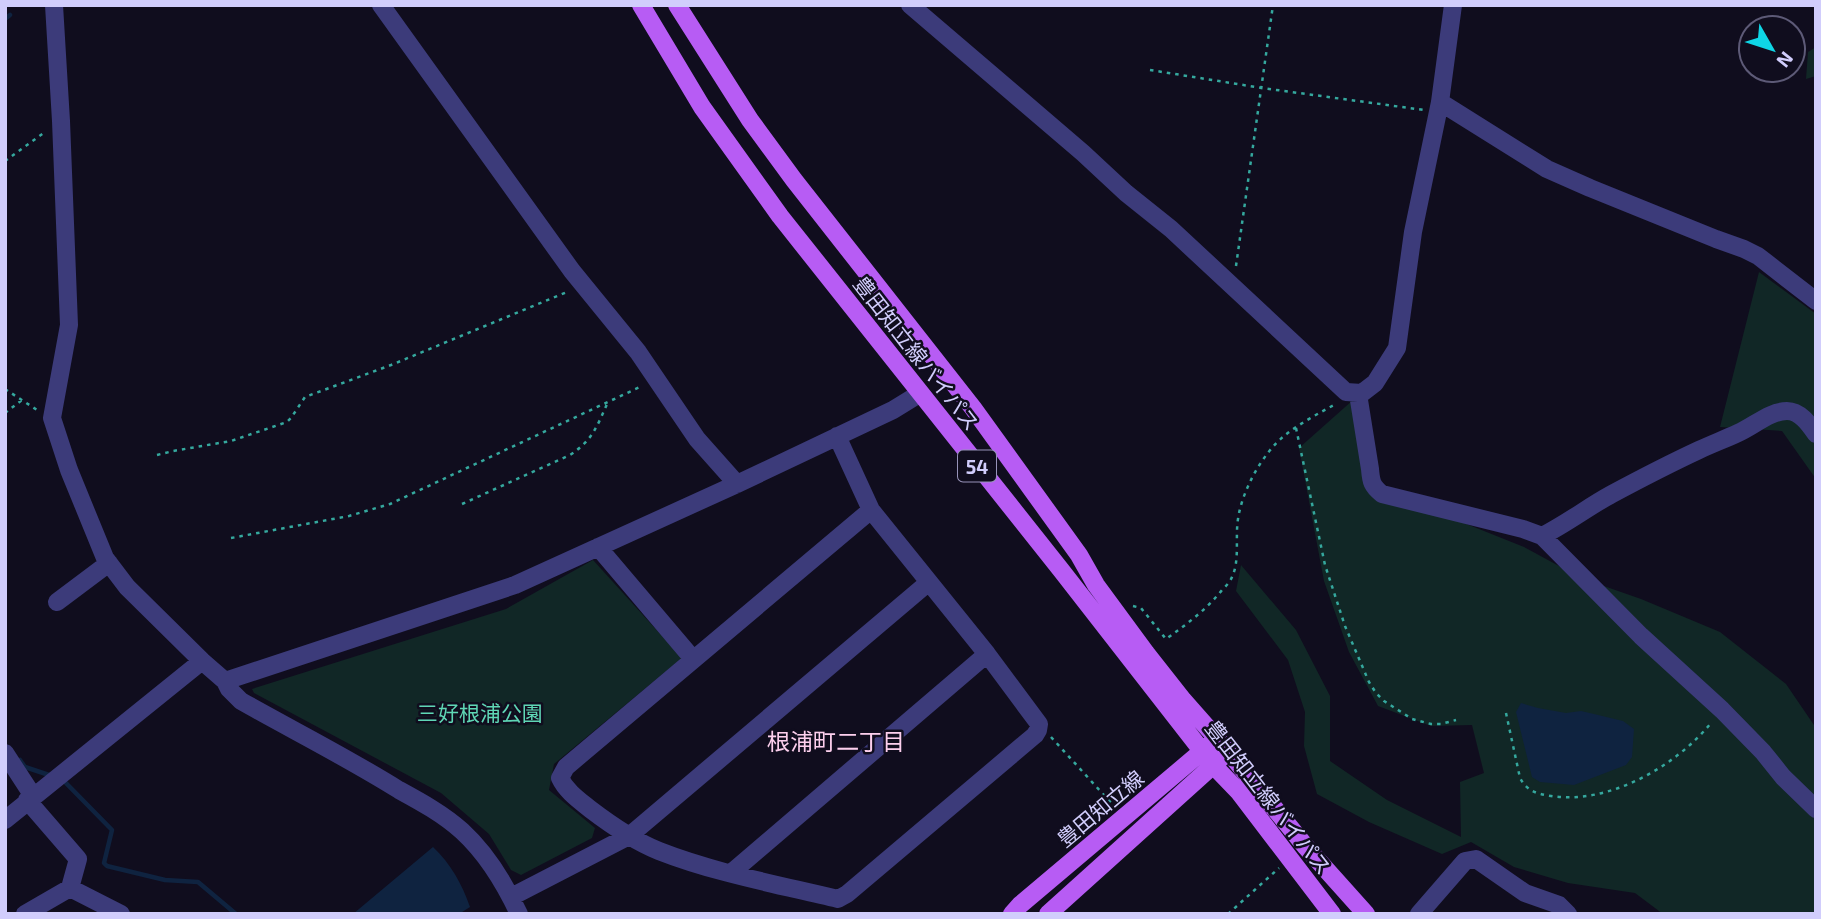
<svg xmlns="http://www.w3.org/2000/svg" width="1821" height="919" font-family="'Exo 2','Noto Sans JP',sans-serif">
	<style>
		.green { fill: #112726 }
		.water { fill: #0f2340 }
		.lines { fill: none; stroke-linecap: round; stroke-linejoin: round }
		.stream { stroke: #0f2340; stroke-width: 4.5 }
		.path { stroke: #35a89e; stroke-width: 2.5; stroke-dasharray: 3.5 5; stroke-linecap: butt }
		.minor { stroke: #3c3b7a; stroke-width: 18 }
		.major { stroke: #b75cf4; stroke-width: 18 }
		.labels { text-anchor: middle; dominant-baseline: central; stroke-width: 5; stroke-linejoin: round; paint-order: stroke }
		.shield { fill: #100d1e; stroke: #9793b9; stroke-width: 2 }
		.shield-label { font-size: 19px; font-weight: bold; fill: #d1cdfc }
		.street-label { font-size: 21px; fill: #d1cdfc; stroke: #100d1e }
		.park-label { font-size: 21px; fill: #5fd6b5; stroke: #100d1e }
		.neighbourhood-label { font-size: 23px; fill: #fccfed; stroke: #100d1e }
	</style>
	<rect width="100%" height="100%" fill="#100d1e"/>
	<!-- green -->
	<path class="green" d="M1816,47V76L1806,79L1808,52Z
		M1759,272L1816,314V479L1782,431L1720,427Z
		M1353,400L1364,483L1524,547L1581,578L1641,599L1720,632L1786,684L1816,728V914H1663L1635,893L1568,883L1514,867L1471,842L1442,854L1369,822L1317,794L1304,746L1305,712L1288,660L1236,591L1241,565L1296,630L1330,696V761L1387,800L1461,837L1460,782L1484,773L1472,725L1431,726L1378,706L1349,652L1324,581L1299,448Z
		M593,560L682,658L554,764L549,790L595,828L592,838L521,875L511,870L489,834L441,793L254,693L252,689L506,609Z"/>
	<!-- water -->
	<path class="water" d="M1521,703L1538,708L1566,713L1581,711L1594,714L1623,721L1634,729L1632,757L1626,765L1574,785L1540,782L1532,777L1516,712Z
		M433,847C451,864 462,884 470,907L459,914H353Z"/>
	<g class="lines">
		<!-- stream -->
		<path class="stream" d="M5,19L10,15
			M20,760L25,767L52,776
			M63,780L112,830L104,863L107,866L165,880L198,882L236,914"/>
		<!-- path -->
		<path class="path" d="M1150,70L1262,88L1424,110
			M5,161L45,132
			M1236,266L1273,5
			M5,389L37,410
			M5,413L22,400
			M1296,428L1325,565L1345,626L1369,682L1376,693L1384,701L1412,719L1431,724H1441L1456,720
			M157,455L173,451L231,441L287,422L291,418L305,397L391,365L567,292
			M462,504L570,455C593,440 597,426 608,402
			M231,538L349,516L390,504L642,386
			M1133,606L1141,608L1166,639C1187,624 1206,610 1222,590C1226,586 1230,582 1232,577C1240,560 1235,538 1238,519C1242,491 1262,454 1284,436C1299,424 1317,414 1334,405
			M1506,713L1520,778C1527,791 1537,794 1551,796C1608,805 1675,767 1711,723
			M1051,737L1113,805
			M1228,914L1279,868"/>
		<!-- minor -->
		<path class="minor" d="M54,5L61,121L69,325L52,418L69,470L105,558L127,587L202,661L225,681L229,689L241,701C294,731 348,758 399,790C421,802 443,814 462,831C486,853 505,884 519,914
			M381,5L572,271L638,352L697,439L737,484
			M910,5L1083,153L1126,193L1171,229L1346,392L1362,393L1375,383L1397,348L1413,232L1440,102L1453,5
			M1440,102L1547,169L1590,188L1716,239L1744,249L1758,256L1816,301
			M1358,394L1370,469C1371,482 1372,486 1382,494L1523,529L1542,536L1641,636L1722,710L1763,752L1783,777L1816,809
			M837,436L871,510L987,654L1039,724L1038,730L1035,735L847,894L838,899C780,885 715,873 659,851C634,841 611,825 590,809C579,800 566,791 560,778L566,767L871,510
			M1542,536C1566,524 1588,507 1612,494C1640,479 1669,464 1699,450C1712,444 1725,439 1738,433C1754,426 1770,411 1787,411C1800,411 1809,424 1816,434
			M598,547L693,659
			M57,602L109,563
			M225,681L515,585L737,484L893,410L919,394
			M5,753L33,796
			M27,800L78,859L70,888
			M5,820L202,661
			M731,873L987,654
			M511,897L629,836L929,582
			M25,914L70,888L121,914
			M1419,914L1465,861L1476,859L1525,893L1559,905L1568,914"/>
		<!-- major -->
		<path class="major" d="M641,5L702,107L780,216L1061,570L1213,765L1239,792L1332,914
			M677,5L750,120L794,180L973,408L1079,555L1096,585L1146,653L1183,700L1228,751L1306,847L1366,914
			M1012,914L1020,905L1212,743
			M1048,914L1220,759"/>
	</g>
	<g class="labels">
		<!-- shield labels -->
		<rect class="shield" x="958" y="450.5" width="38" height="31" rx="5"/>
		<g class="shield-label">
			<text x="977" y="466">54</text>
		</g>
		<!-- street labels -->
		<g class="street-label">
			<text transform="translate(917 353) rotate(52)">豊田知立線バイパス</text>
			<text transform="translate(1269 797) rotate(52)">豊田知立線バイパス</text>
			<text transform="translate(1100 808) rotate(-40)">豊田知立線</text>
		</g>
		<!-- park labels -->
		<g class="park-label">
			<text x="480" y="712">三好根浦公園</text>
		</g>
		<!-- neighbourhood labels -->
		<g class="neighbourhood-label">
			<text x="836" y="741">根浦町二丁目</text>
		</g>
	</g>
	<!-- border -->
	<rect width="1821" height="919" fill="none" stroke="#d1cdfc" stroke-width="14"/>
	<!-- north arrow -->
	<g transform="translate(1772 49) rotate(129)"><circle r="33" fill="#100d1e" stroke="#5d5a77" stroke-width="2"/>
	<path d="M0-5L12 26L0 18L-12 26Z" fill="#0fd6e6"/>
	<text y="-10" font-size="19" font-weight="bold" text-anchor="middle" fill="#d1cdfc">N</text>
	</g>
</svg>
